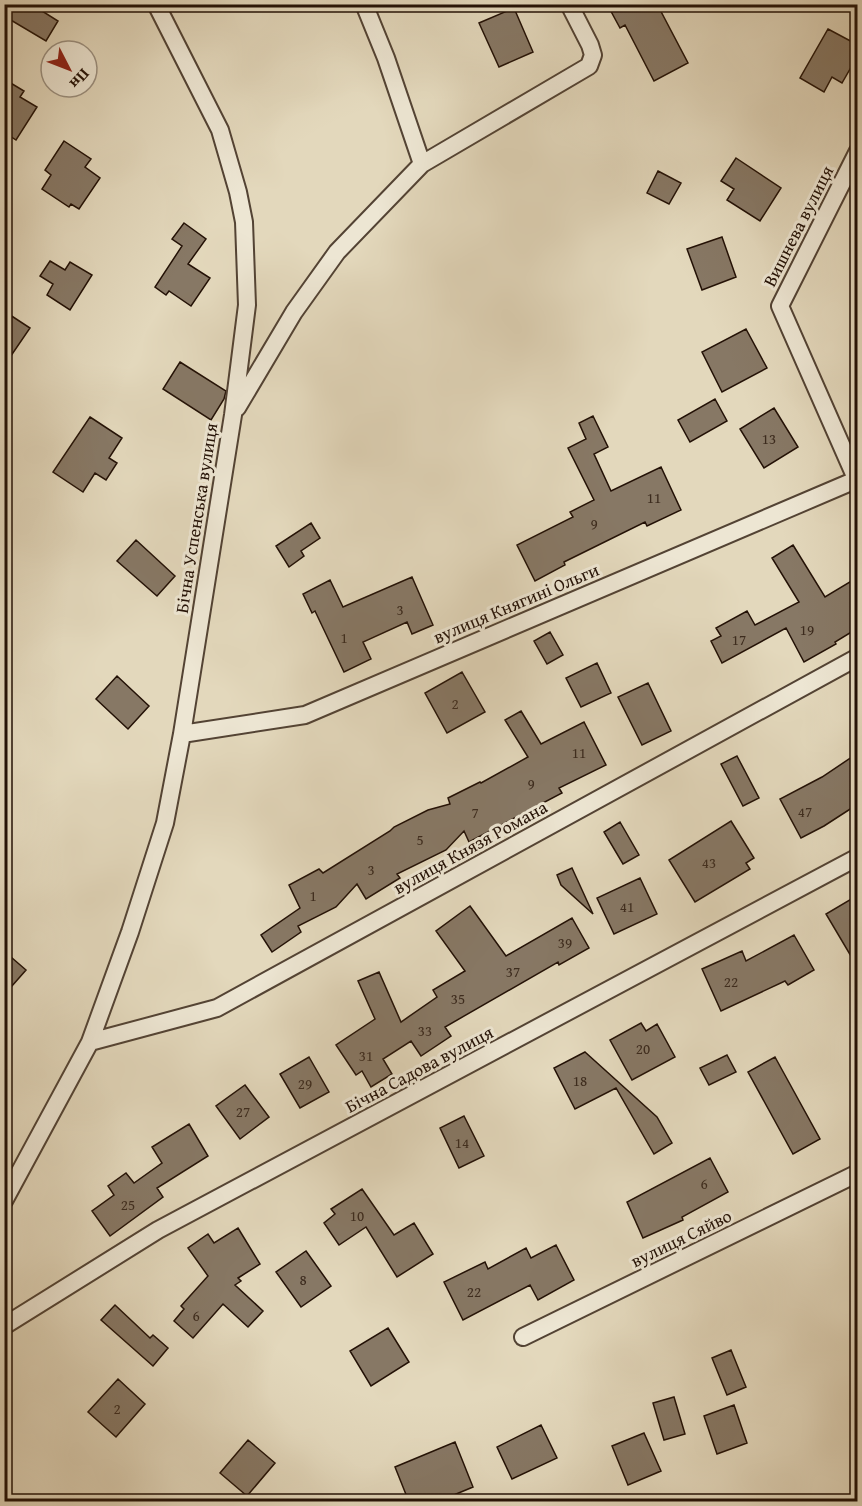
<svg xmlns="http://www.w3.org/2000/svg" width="862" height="1506" font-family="'Gentium Book Plus',serif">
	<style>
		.building { fill: #877865; stroke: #231106; stroke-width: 1.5 }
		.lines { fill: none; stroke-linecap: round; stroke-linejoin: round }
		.street-casing { stroke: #534334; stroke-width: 20 }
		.street { stroke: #ede6d3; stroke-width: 16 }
		.labels { text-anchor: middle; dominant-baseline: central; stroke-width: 6; stroke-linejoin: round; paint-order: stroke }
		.number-label { font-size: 15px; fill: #3c2b1e }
		.street-label { font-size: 18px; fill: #231106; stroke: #ede6d3 }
	</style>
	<rect width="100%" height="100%" fill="#e3d8bc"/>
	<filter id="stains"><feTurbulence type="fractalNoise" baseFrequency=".00333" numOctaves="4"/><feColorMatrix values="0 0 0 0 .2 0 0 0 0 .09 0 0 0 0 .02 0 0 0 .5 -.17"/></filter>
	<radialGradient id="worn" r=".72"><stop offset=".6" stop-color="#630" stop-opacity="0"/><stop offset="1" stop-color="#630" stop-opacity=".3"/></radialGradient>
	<!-- building -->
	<path class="building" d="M4,4H31L58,21L46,41L4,16Z
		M607,4H657L688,63L654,81L625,25L620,28Z
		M514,8L533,52L499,67L479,23Z
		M828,29L858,45V55L842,83L832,77L824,92L800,78Z
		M4,79L24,91L20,97L37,107L16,140L4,132Z
		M64,141L91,159L85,167L100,178L79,209L71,204L69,207L42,189L51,175L45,170Z
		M736,158L781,188L760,221L727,200L734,189L721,181Z
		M658,171L681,183L669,204L647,193Z
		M184,223L206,239L188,264L210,278L191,306L169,291L166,295L155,287L182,246L172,239Z
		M722,237L736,277L702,290L687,249Z
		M50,261L65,270L70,262L92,275L70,310L47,295L53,284L40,276Z
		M4,311L30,328L4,366Z
		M746,329L767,368L722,392L702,352Z
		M180,362L226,391L224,399L211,420L163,389Z
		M715,399L727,421L690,442L678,420Z
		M774,408L798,447L764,468L740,429Z
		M593,416L608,447L594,454L611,491L661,467L681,510L647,526L645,522L564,562L565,565L535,581L517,545L573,517L570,512L594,500L568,448L586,439L579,423Z
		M90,417L122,438L109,458L117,463L106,480L95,473L83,492L53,472Z
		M311,523L320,538L301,551L304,556L289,567L276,546Z
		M136,540L175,576L157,596L117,561Z
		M793,545L825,597L858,577V628L835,642L836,644L804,662L786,628L722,663L711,641L721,636L716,628L747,611L755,625L799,602L772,558Z
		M412,577L433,625L412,634L407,622L363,642L371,659L344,672L315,611L312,613L303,594L330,580L343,607Z
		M550,632L563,655L547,664L534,641Z
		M597,663L611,693L581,707L566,678Z
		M462,672L485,712L447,733L425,693Z
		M117,676L149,706L128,729L96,699Z
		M648,683L671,731L642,745L618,697Z
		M521,711L541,744L584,722L606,765L559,788L562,793L469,842L464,831L446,850L397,874L400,878L366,899L357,884L336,907L298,926L301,932L272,952L261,935L300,908L289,885L319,869L323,873L390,831L394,827L428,810L450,804L448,798L480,782L481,783L528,757L505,720Z
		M858,753V804L824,826L801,838L780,799L822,777Z
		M737,756L759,798L743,806L721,764Z
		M731,821L754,858L746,863L750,869L695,902L669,860Z
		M620,822L639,855L623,864L604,832Z
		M572,868L593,914L561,885L557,875Z
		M640,878L657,914L614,934L597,898Z
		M858,895V968L826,914Z
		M470,906L506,956L572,918L589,948L559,965L558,962L445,1027L451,1036L421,1056L411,1041L383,1059L392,1074L371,1087L362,1071L356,1075L336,1045L375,1019L358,981L379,972L401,1022L437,997L433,990L465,971L436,931Z
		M794,935L814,970L788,985L785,981L721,1011L702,969L742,951L746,961Z
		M4,951L26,970L4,995Z
		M641,1023L646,1031L657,1024L675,1057L632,1080L610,1040Z
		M585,1052L657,1117L672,1143L654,1154L616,1088L575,1109L554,1068Z
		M727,1055L736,1072L709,1085L700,1068Z
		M309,1057L329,1092L300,1108L280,1074Z
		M775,1057L820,1139L793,1154L748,1072Z
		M245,1085L269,1117L240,1139L216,1106Z
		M464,1116L484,1156L459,1168L440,1128Z
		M189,1124L208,1156L157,1188L163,1197L110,1236L92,1211L114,1195L108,1186L126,1173L134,1183L162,1163L152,1147Z
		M710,1158L728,1192L682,1217L683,1220L643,1238L627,1202Z
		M362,1189L394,1235L414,1223L433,1254L397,1277L366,1227L339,1245L324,1223L335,1214L331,1209Z
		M238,1228L260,1264L238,1278L241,1281L235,1285L263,1311L248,1327L223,1304L193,1338L174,1321L184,1309L181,1306L208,1276L188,1248L208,1234L214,1243Z
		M556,1245L574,1280L538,1300L530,1285L463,1320L444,1282L485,1262L488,1269L526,1248L531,1258Z
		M306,1251L331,1286L301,1307L276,1272Z
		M115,1305L150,1338L153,1335L168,1348L153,1366L101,1320Z
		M388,1328L409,1362L371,1386L350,1351Z
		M731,1350L746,1387L727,1395L712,1358Z
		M118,1379L145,1404L116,1437L88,1412Z
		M674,1397L685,1434L664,1440L653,1403Z
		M734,1405L747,1443L717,1454L704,1416Z
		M541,1425L557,1458L512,1479L497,1447Z
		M644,1433L661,1471L628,1485L612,1446Z
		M248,1440L275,1463L247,1496L220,1473Z
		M455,1442L473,1487L437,1502H409L395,1467Z"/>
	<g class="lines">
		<defs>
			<path id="street" d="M364,4L386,58L422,164
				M858,151L780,306L858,483
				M237,408L294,312L337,252L422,164L589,66L593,55L590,45L569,4
				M182,734L305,715L858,479
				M90,1042L217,1008L858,657
				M4,1201L90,1042L130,932L165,823L182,734L233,415L247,305L244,222L238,192L220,130L156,4
				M4,1326L158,1230L858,857
				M523,1337L858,1173"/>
		</defs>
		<!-- street casing -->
		<use href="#street" class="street-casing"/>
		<!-- street -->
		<use href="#street" class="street"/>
	</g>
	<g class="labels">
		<!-- number labels -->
		<g class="number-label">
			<text x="769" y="438">13</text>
			<text x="654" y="497">11</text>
			<text x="594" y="523">9</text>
			<text x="400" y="609">3</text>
			<text x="807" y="629">19</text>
			<text x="344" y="637">1</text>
			<text x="739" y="639">17</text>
			<text x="455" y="703">2</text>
			<text x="579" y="752">11</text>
			<text x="531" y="783">9</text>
			<text x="805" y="811">47</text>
			<text x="475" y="812">7</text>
			<text x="420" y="839">5</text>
			<text x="709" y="862">43</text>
			<text x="371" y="869">3</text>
			<text x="313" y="895">1</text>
			<text x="627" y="906">41</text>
			<text x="565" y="942">39</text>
			<text x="513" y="971">37</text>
			<text x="731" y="981">22</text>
			<text x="458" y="998">35</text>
			<text x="425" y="1030">33</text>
			<text x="643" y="1048">20</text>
			<text x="366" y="1055">31</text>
			<text x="580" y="1080">18</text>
			<text x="305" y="1083">29</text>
			<text x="243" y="1111">27</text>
			<text x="462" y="1142">14</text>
			<text x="704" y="1183">6</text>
			<text x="128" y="1204">25</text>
			<text x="357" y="1215">10</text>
			<text x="303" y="1279">8</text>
			<text x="474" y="1291">22</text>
			<text x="196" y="1315">6</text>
			<text x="117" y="1408">2</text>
		</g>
		<!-- street labels -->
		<g class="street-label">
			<text transform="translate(798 226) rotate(-63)">Вишнева вулиця</text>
			<text transform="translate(196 518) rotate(-81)">Бічна Успенська вулиця</text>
			<text transform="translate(516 603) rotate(-23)">вулиця Княгині Ольги</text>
			<text transform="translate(470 847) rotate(-29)">вулиця Князя Романа</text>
			<text transform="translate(419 1069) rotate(-28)">Бічна Садова вулиця</text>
			<text transform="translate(681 1238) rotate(-26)">вулиця Сяйво</text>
		</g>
	</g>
	<!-- margin -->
	<rect width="862" height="1506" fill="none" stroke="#e3d8bc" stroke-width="24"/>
	<rect x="6" y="6" width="850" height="1494" fill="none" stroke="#231106" stroke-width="3"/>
	<rect x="12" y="12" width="838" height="1482" fill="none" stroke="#231106" stroke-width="1.5"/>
	<!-- north arrow -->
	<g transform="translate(69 69) rotate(132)"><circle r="28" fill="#ede6d3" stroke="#9c9181" stroke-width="1.5"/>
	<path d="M0-4.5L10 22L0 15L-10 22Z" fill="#8f2418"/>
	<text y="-9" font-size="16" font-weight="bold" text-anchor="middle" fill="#231106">Пн</text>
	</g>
	<rect width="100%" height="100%" filter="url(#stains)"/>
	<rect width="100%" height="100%" fill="url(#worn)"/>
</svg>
